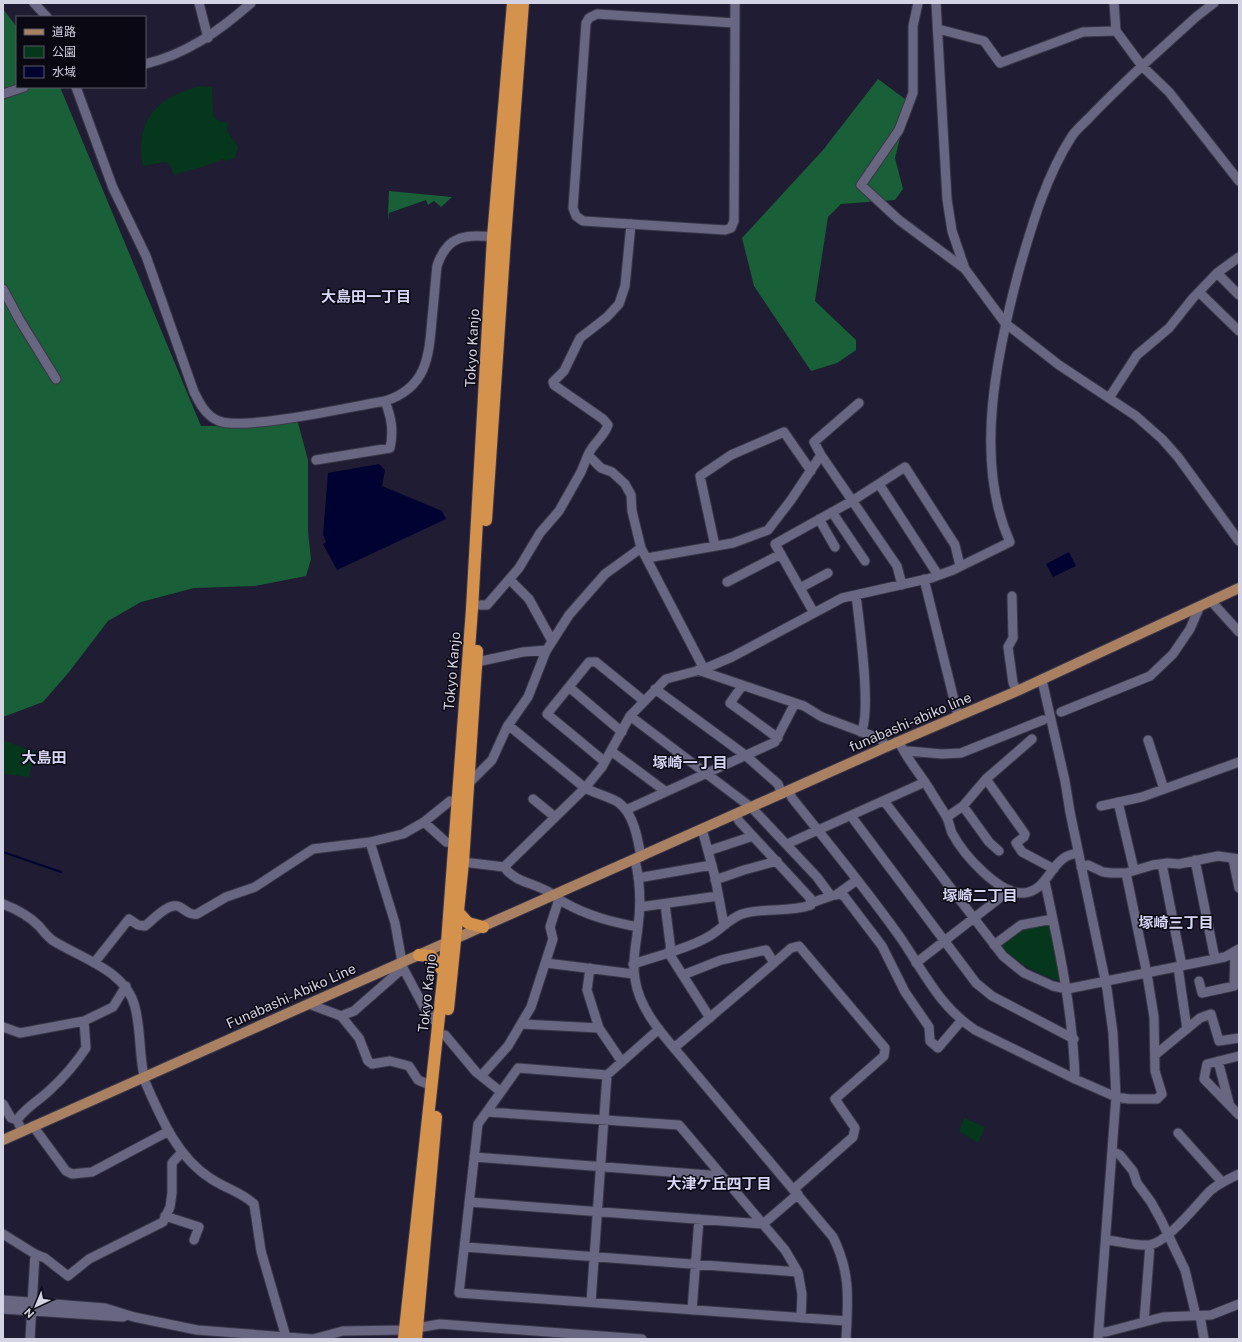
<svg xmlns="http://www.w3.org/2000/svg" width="1242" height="1342" font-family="'Public Sans','Noto Sans JP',sans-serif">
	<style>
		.green { fill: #04371c }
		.forest { fill: #195f37 }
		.water { fill: #000332 }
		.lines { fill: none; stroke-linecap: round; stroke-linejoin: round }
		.stream { stroke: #000332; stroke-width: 2 }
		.minor-casing { stroke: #3a374a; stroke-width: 11 }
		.major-casing { stroke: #3a374a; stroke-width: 12 }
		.highway-casing { stroke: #3a374a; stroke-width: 14 }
		.minor { stroke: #686681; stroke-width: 9 }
		.major { stroke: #a98061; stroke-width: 10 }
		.highway { stroke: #d4924c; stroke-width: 12 }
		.labels { text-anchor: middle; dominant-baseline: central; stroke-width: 3; stroke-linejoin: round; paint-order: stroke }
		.street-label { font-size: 14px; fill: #d4d3e3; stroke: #0a0812 }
		.neighbourhood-label { font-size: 15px; font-weight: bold; fill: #d8d6f5; stroke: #0a0812 }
	</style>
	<rect width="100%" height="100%" fill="#201c33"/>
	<!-- green -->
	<path class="green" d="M200,86L212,87L213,115L218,121L228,123L227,131L238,147L235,158L225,161L224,159C207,166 192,169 174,175L170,165L166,162L143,166C134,121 157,97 200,86Z
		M3,740L35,752L29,777L3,774Z
		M1050,921L1061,982C1034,972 1021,966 1000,945L1022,927Z
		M964,1118L985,1127L978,1143L959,1131Z"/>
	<!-- forest -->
	<path class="forest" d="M3,9L17,27V87H60L201,426H243L297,419L308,460V532L311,559L306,576L255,586L194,588L141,602L108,621L69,672L43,702L3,717Z
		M878,79L909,102L895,158L903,189L895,200L841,204L828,217L815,301L856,340V350L837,363L811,371L754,286L742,238L823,150Z
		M389,191L452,197L441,207L434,201L428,205L426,200L389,213V220L388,213Z"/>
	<!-- water -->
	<path class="water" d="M379,464L385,470L382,486L442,511L446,519L337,570L323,544L326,542L323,535L328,473Z
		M1069,552L1076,566L1053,577L1046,564Z"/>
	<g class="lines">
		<!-- stream -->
		<path class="stream" d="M3,852L61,872"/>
		<defs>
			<path id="minor" d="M34,3L47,17
				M199,3L208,38
				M918,3L913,26V93L899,130L861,185L899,220L965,269
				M936,3L947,199L952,231L965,269L1005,323L1059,365L1136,416L1162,439L1178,457L1239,541
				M1114,3L1116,31L1142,66L1196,17L1214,3
				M735,23L597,14L589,18L586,23L573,208L576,216L583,221L725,230L731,228L734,221L735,23V3
				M938,29L984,41L1000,63L1083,32L1116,31
				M145,64C187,54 219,31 251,3
				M76,87L113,188L146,256L194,392C200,404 206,416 219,421C245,431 354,406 385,401C427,388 429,356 432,319C434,301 435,284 437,266C448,232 469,235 499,237
				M3,94L24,87
				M631,224L625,286L619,304L607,317L580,338L564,371L553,382L554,385L603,419L608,425C604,437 593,443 588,455L601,468L612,472L625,484L631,495L632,511L641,548L704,669
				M1217,273L1239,295
				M3,289L19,319L56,379
				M1199,292L1239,331
				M1109,398L1137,355L1169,328L1193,298L1217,273L1239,257
				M859,403L814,442L821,455L897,566L902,585
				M316,460L390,448C394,430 391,417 385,401
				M879,484L938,575
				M832,512L865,561
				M819,519L835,547
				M715,546L700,476L731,455L784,432L811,471
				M647,558L733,543L768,530L791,500L821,455
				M924,579L958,716
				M510,580L529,599L552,641
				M727,582L781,554
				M800,588L828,573
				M856,595C859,621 872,713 861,732
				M1012,596L1013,638L1008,647L1013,683L1017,691
				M1211,601L1239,632
				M480,605H487L519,568L540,533L559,511L581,472L588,455
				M814,613L775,544L852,501L905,467L955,545L960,566
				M477,662L523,652L547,650
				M698,670L804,706L822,717L881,739L886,747
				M1042,680L1065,781L1070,812L1107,989L1113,1033L1116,1097L1098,1339
				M742,686L730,703L778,738
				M569,687L622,732
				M655,689L745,755L778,784L782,794
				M1061,712L1150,676L1173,654L1190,629L1200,606
				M630,716L752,808L817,877L831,896L839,894L844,896L882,946L905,992L929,1027L930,1041L938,1048L961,1021
				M508,725L585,788C594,793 613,798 619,803C634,814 638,840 641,857
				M1148,740L1164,789
				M899,742C907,759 920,774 930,790C935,799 941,807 946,816C949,821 950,828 952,833C963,854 999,895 1024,893C1046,890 1049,868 1064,858C1068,855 1074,854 1078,853
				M611,751L665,791
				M906,753L908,751L942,754L961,753L1043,720
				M605,762L547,714L589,662H596L644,701
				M986,779L1025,834L1024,837L1016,843L1022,852L1054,869
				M468,784L492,760L507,727L528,697L546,651L569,615L605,574L641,548
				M789,791L792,798C829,844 866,889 900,937C924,972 939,1006 975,1030L1075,1079L1116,1097L1129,1099H1157L1162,1094L1155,1071L1154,1017L1147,974L1126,873
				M533,799L555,817
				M884,801L1003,956L1024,973L1053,986L1067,989L1225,957L1239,949
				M1118,802L1134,870
				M963,806L989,842L999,851
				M1101,806L1142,797L1239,762
				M626,810L775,742L795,703
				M851,816L976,983L992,996L1074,1039
				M947,817L963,806L986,779L1032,739
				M424,822L450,801H457
				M702,829L715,877L724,925
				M370,842L395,923L402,962
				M787,844L925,782
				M708,851L753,836
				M1233,859L1239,888
				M635,860C640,881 641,905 638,927C636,945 632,961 635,979C639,1006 657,1028 674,1048L833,1237C851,1273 848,1300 846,1339
				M1195,860L1215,959
				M463,862L504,867L585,788L602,767L630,716L666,679L704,669L732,657L842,598L931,578L953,570L1010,542C973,461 997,353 1019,270C1032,225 1046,176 1072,136C1076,130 1083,124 1089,118C1106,100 1124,83 1142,66L1169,92L1239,181
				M1162,864L1182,966
				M504,867C515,882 531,882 547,891C553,894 558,899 565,903C588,916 612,922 638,927
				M1081,867L1088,865L1103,872L1111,873H1126L1153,865L1168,863L1179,864L1218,856L1239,859
				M638,878L712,865
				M715,880L744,870L777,861
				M1045,882C1059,947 1073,1012 1075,1079
				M836,895L857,880
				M811,903L831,896
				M3,904C16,909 29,916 39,926C43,931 47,936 52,940C80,958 126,970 135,1007C141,1030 139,1053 144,1076
				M665,904L671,951
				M640,907L718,896
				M994,945L1021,925L1053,919
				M668,952L710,1018
				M94,963L129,919L138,925L145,926C153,920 169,901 180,907C187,911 189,915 197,914L226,897L255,887L313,849L370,842L403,834L424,822L446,842L454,843
				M546,963L634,974
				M774,963L791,948L799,946L885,1048L884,1056L835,1099L855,1128L853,1137L794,1189
				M916,963L1010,890
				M401,964L426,1011L439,1026
				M633,964C657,956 684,950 706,938C719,932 728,919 742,914C764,907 789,913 811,905L810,898L739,821L736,815
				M1178,967L1187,1029
				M590,968L587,990L599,1028L622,1062
				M1199,981L1202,993L1234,986L1235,951
				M309,1004L341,1016L359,1038L368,1061L372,1064L390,1061L409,1066L418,1080L432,1086
				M341,1016L354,1011L403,968
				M521,1024L599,1028
				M3,1027L20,1033L84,1021
				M445,1035L476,1072L501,1092
				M674,1048L774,963L766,950L721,960L683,975
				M1155,1055L1200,1018L1211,1014L1219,1041L1239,1038
				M1239,1056L1207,1064L1204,1079L1239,1115
				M1218,1061L1229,1103
				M607,1075L518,1068L478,1124L459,1293L847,1321
				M481,1076L508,1046L531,1007L553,939L550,927L559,899
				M143,1077C159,1113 175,1155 210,1178C224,1188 242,1192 254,1204L261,1251L286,1337
				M3,1104L11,1118L17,1120
				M487,1112L679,1125L785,1250L798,1272L802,1294L801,1318
				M33,1126L66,1171L72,1174L92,1172L169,1131
				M22,1131L17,1120C26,1107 40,1100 51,1089C64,1077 76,1063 86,1048L84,1021L113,1007L126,986
				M1178,1133L1222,1182
				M1112,1151L1120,1155L1133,1171L1137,1183L1151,1202L1161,1220L1185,1270L1196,1316
				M474,1157L722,1176
				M469,1202L763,1224L798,1194
				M165,1216L199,1227L194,1240
				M3,1234L35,1254L30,1339
				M1106,1240C1119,1241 1135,1246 1149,1245C1167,1243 1197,1204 1210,1191C1219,1183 1229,1179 1239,1174
				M465,1247L798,1272
				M35,1254L45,1258L68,1276L89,1259L163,1222L170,1207L172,1193V1163L182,1152
				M3,1300L105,1308L134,1317L197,1330L313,1339
				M591,1302L607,1075L659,1029
				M3,1309L123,1317
				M692,1310L699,1219
				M1200,1316L1204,1339
				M1144,1322L1150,1245
				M1099,1332H1106L1163,1317L1211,1315L1239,1304
				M313,1339L343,1331L405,1330L440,1324L642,1339"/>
			<path id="major" d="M3,1140L886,747L1017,691L1239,588"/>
			<path id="highway" d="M486,520L505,238L523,3
				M458,912L468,923L483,927
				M419,955L431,956L444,972
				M448,1009L463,862L477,651
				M404,1339L447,943L472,609L493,237L513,3
				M416,1339L436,1117"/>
		</defs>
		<!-- minor casing -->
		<use href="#minor" class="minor-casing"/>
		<!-- major casing -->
		<use href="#major" class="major-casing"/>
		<!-- highway casing -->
		<use href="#highway" class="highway-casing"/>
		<!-- minor -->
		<use href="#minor" class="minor"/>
		<!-- major -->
		<use href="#major" class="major"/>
		<!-- highway -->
		<use href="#highway" class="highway"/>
	</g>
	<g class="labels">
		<!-- street labels -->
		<g class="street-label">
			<text transform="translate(472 348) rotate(-87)">Tokyo Kanjo</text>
			<text transform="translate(452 671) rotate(-85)">Tokyo Kanjo</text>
			<text transform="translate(910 722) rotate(-23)">funabashi-abiko line</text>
			<text transform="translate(427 993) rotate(-84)">Tokyo Kanjo</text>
			<text transform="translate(291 996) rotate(-24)">Funabashi-Abiko Line</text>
		</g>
		<!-- neighbourhood labels -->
		<g class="neighbourhood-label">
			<text x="366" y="296">大島田一丁目</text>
			<text x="44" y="757">大島田</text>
			<text x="690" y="762">塚崎一丁目</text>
			<text x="980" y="895">塚崎二丁目</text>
			<text x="1176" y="922">塚崎三丁目</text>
			<text x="719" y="1183">大津ケ丘四丁目</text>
		</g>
	</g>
	<!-- border -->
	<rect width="1242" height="1342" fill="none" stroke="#d4d3e3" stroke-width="8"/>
	<!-- legend -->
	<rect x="16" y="16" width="130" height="72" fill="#0a0812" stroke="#5b5966"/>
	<rect x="24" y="29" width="20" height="6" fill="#a98061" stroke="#5b5966"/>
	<text x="52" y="36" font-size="12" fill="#d4d3e3">道路</text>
	<rect x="24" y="46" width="20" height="12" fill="#04371c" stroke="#5b5966"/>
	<text x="52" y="56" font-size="12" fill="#d4d3e3">公園</text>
	<rect x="24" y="66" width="20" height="12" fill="#000332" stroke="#5b5966"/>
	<text x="52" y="76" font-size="12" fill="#d4d3e3">水域</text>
	<!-- north arrow -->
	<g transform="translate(36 1306) rotate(224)" stroke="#0a0812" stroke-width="3" paint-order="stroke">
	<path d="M0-3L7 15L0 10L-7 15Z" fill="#d4d3e3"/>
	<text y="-6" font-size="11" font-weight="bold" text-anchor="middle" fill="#d4d3e3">N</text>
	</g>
</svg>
